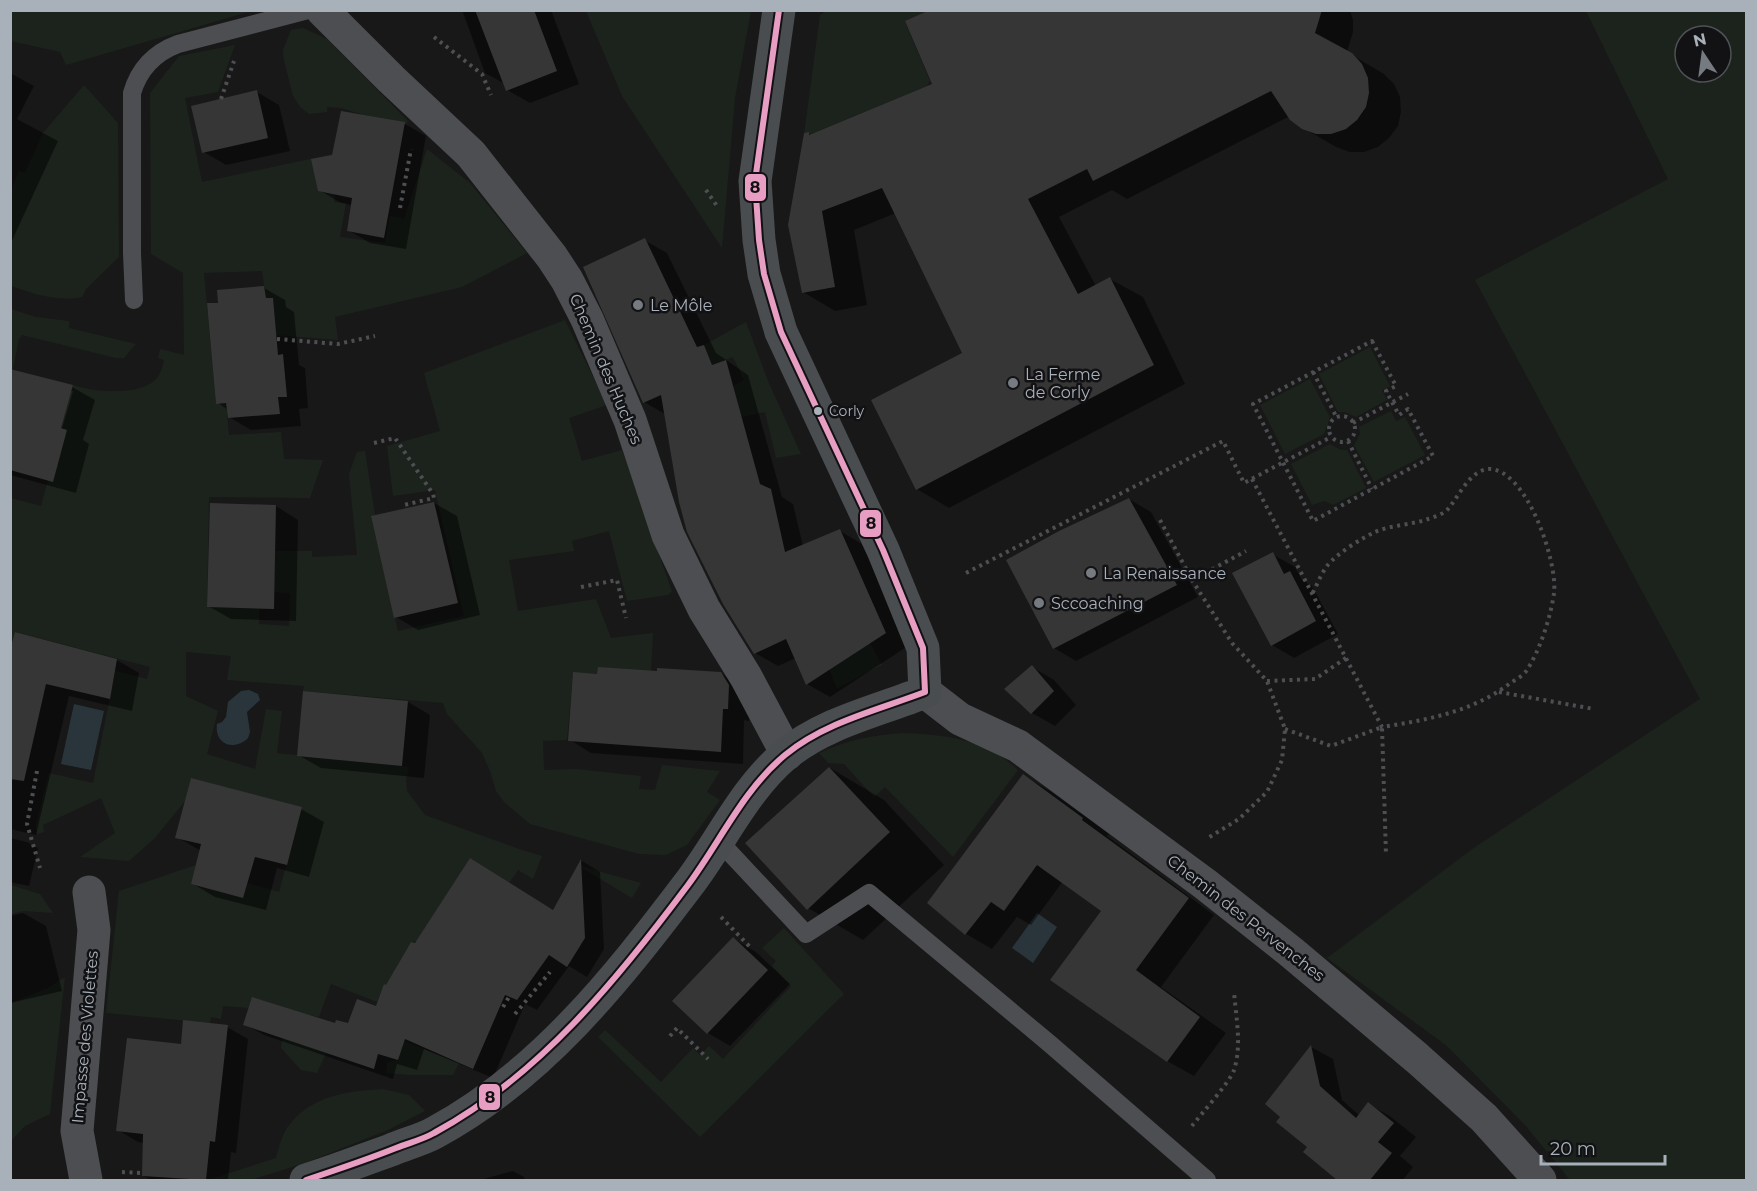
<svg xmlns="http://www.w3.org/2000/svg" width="1757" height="1191" font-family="Montserrat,sans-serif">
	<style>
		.green { fill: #1c231c; fill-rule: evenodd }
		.water { fill: #2a353b }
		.shadow { fill: #0007; fill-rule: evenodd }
		.building { fill: #363637 }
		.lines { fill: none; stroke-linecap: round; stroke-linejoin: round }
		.path { stroke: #4e4f53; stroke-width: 4; stroke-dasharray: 3 4.5; stroke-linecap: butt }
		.lane { stroke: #4c4e51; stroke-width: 18 }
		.street { stroke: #4c4e51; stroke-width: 33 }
		.secondary { stroke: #4a4d50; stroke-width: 33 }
		.bus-1-casing { stroke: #121214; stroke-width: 10 }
		.bus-1 { stroke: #e89ec2; stroke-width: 6 }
		.poi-dot { fill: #767b81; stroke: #121214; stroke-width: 2 }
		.bus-dot { fill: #a8b0ba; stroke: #121214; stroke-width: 2 }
		.labels { text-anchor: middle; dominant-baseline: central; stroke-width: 5; stroke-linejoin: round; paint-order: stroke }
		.bus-label { font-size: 14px; fill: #a8b0ba; stroke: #121214; text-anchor: start }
		.poi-label { font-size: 16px; fill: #a8b0ba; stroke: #121214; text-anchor: start }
		.street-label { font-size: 16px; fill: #a8b0ba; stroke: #121214 }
		.line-badge { stroke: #121214; stroke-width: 2 }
		.pale-badge-label { font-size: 16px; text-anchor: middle; font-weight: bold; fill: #111 }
	</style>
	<rect width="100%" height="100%" fill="#181818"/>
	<!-- green -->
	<path class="green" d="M11,10H252V11L66,65L60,52L11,41Z
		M829,10L929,11L905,22L930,81L927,86L813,133L804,135L820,15Z
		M586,11H751L735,98L722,248L622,96Z
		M1586,11H1746V1180H1570L1525,1125L1447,1046L1327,958L1475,847L1700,699L1475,280L1668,179ZM1685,36H1721V72H1685Z
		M303,28L327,39L408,121L405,125L403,122L364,115L341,108L327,107V112L309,114L300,107L293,96L284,60L283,50L291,30Z
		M235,45L218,92L185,98L202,182L338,153L334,202L346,203L340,237L385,243L390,216L404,219L427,149L470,183L527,253L462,287L335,317L338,340L276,335L273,298H266L262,271L204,273L216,404L226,403L229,435L281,432L284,459L323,460L310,498L209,497L207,607L259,609V624L289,626L290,593L274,592L275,551H312V557L357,555L349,474L357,452L365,451L375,515L371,517L398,631L464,616L435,490L393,496L387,446L440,431L424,373L565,320L607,405L569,418L582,461L622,450L672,591L668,595L627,601L609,531L572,541L574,551L509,560L518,611L596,599L611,638L653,633L651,671L597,674L573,673L567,740L543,741L544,770L576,769L641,776L639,789L655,790L662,765L720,771L707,792L720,800L687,845L666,855L639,854L530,824L505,803L496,791L490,771L482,753L447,714L443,703L303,691L304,686L227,680L231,656L186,652V696L218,711L207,754L255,769L266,709L282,711L277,753L409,767L406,779L407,791L425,815L522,850L542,856L533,879L518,870L509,883L470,858L417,941L411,942L396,968L412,995L385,985L377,1002L331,984L319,1017L309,1015L301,1044L326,1053L317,1073L301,1070L281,1048L286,1011L223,1006L221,1019L211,1017L210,1023L106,1013L119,891L196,865L191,884L243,898L247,883L279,892L302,807L191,779L185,801L155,838L129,861L80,857L115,833L101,798L43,825L44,832L37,834L36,825L49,773L93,783L115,671L147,679L150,667L16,632L11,650V498L41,506L48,480L53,481L67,430L61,427L73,385C93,392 141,397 157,378C161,373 163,365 164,360L158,358L160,349L184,355L183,273L151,254L150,93L179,56Z
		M84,85L118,123L119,257L86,289L82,297C58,302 34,294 11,286V190L19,171L25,173L43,133Z
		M11,309L36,317L69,321V328L136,344L124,358H116L22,335L19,339L11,379Z
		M746,322L768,381L801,454L776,458L765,412L741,417L733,386L744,380L733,357L712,365L704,345Z
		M1370,347L1390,386L1382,390L1387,400L1356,417L1345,412H1338L1319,374Z
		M1310,379L1330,417L1324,434L1285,454L1260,405Z
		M1391,411L1396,421L1405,417L1425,455L1374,482L1354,445L1360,434L1359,427Z
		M1330,444L1341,450H1347L1366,488L1333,505L1324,501L1312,505L1291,464Z
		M866,636L882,665L837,688L824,656Z
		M903,733C933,734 964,737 991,750C1001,755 1010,763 1018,770L953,857L885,787L874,797L844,764L828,763L819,753C847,740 873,735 903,733Z
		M577,865L641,883L632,898Z
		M11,885L40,894L53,913L23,911L11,914Z
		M784,928L844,994L700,1137L598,1037L605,1030L661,1082L693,1048L700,1055L709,1046L723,1059L791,986L772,966L776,961L762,948Z
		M65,977L50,1114L25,1126L11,1141V1003L48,988Z
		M404,1041L453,1061L459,1063L453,1075H410L386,1073L388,1062L398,1060Z
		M383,1089L409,1095L425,1111L388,1130L305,1163L251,1180H208L276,1158C279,1147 282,1133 290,1124C313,1095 349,1091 383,1089Z"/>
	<!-- water -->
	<path class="water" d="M249,690L258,694L260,700L247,712L250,732L248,738C234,752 214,744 217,724L222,722L226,717L228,702L241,691Z
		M74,704L104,711L91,770L61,764Z
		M1037,913L1057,927L1033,963L1012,948Z"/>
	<!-- shadow -->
	<path class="shadow" d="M462,10H551L579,84L530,103L507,90L505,84L485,73Z
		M1244,10H1350L1353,20V32L1347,52L1384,74L1394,84L1400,97L1401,112L1398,126L1389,138L1378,147L1364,152H1350L1336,147L1303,128L1290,116L1127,199L1112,190L1059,217L1096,286L1110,279L1143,297L1185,384L949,508L917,489L964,354L896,213L854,230L867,305L835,311L803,292L808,134L811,135Z
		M10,73L34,86L17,119L58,141L10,245Z
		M257,92L279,105L290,151L226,165L204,152Z
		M405,124L426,136L406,249L370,243L348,230L352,205L341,203L319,190Z
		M644,240L667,253L716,353L748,375L782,497L793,504L803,546L840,531L862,544L908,646L830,697L807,684L796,658L778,666L755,653L665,414L644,402Z
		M264,288L285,300L286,307L294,312L299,365L305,368L308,408L299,409L301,426L251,430L229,417L228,410L218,403L220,304Z
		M10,385L72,387L95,400L83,440L89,444L76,493L10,475ZM70,391H73L60,435L57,434Z
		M1129,499L1151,512L1198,597L1076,661L1054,648Z
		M434,503L457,516L480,615L418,630L396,617Z
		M276,506L298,520L296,621L231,619L208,606Z
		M1272,554L1295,567L1302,580L1312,586L1338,634L1294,658L1272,645Z
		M16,633L117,660L139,673L132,711L69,696L36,835L10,829V657Z
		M1032,667L1054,680L1076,705L1055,726L1032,713L1006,689Z
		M659,673H720L742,686L750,699L749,721L744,720L743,764L591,753L570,740L599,675Z
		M408,702L430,715L424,778L321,768L298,755Z
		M830,768L884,800L944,865L863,940L808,908Z
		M1024,776L1050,791L1109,834L1107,836L1214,915L1161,987L1226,1033L1194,1076L1167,1061L1103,911L1063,881L1031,925L1017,917L992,949L966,934Z
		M301,809L324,822L309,877L277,868L266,910L215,897L193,884L201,851L177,837Z
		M10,838L27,842L38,848L29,886L10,882Z
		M582,861L600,872L604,949L587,977L569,966L537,1010L525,1004L493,1078L424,1049L417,1070L397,1064L393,1079L264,1035L245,1024L349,1025L377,1008L415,945L554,911Z
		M23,913L46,926L62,991L10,1003V916Z
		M734,939L756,952L790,984L730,1046L708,1033L675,1001Z
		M227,1027L248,1039L236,1153L231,1152L228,1180H152L143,1176L145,1143L138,1142L118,1130L182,1046Z
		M1311,1047L1333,1059L1342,1100L1359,1115L1369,1104L1391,1117L1416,1137L1400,1156L1413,1167L1403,1180H1341L1305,1152L1309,1146Z
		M513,1171L524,1177L525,1180H480Z"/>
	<!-- building -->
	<path class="building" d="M475,10H534L557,71L506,91Z
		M930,10H1322L1315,33L1352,53L1362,64L1368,78L1369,93L1366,107L1357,120L1346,129L1331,134H1316L1302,129L1290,120L1271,91L1093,181L1087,169L1028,199L1078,294L1110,277L1154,365L916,490L871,400L962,353L882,188L822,211L835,287L802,293L788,225L804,133L809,132V135L932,84L905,21Z
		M257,90L268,138L202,153L191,106Z
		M341,111L405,122L384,238L347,231L352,198L318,191L311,159L332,155Z
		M645,238L697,347L704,345L712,365L726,360L760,484L771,489L785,552L840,529L886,633L806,685L786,639L754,654L723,604L687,532L679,502L661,395L643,403L583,267Z
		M264,286L266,298H273L278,355L283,354L287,397H278L280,414L228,418L226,403L216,404L207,303H218L217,290Z
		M10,369L73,385L61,428L67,430L53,482L10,470Z
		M1129,498L1177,585L1053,649L1006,560L1059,531Z
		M434,502L458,603L394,618L371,516Z
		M210,503L276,505L274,609L207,607Z
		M1273,552L1284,574L1290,571L1316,621L1271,646L1232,573Z
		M15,632L117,659L110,699L46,684L24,781L10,779V650Z
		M1032,665L1054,691L1031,714L1004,689Z
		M598,667L657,671V668L721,672L729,685L728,709H723L721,752L568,741L573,672L597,674Z
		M303,691L408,701L402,766L297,756Z
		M829,767L890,832L807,910L745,843Z
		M1023,774L1083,818L1082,820L1189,898L1136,970L1200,1017L1167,1062L1050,980L1101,911L1037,865L1004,911L991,902L965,935L927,903Z
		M191,778L302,807L287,865L255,857L243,898L191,884L201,844L175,838Z
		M470,858L553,910L581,859L585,938L567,967L549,955L517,1000L505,995L473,1069L405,1039L398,1060L378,1054L374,1069L243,1025L252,997L335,1023L336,1020L348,1023L357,999L376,1006L384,984L386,985L411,942L415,943Z
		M733,937L768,970L707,1034L672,1001Z
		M183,1020L228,1025L215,1142L210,1141L206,1180L142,1176L143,1134L116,1131L127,1038L181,1044Z
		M1311,1045L1320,1086L1356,1118L1368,1102L1394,1123L1378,1142L1392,1153L1370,1180H1337L1303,1152L1307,1147L1276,1122L1280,1117L1265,1104Z"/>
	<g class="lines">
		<!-- path -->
		<path class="path" d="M434,37L482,74L491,95
			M221,99L234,61
			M706,190L717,206
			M400,208L411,149
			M277,339L338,344L375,336
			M1372,341L1396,386L1386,391L1399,415L1408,409L1433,456L1313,521L1253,404Z
			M1313,372L1337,418
			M1329 429a13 13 0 1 1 26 0a13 13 0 1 1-26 0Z
			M1353,423L1408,394
			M1348,441L1372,489
			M374,443L395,438L433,494L434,498L404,505
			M1252,479L1382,727C1426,720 1472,712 1509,684C1515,680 1523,676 1527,670C1540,650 1551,616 1554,593C1558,563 1527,469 1489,469C1470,470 1459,496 1448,509C1444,514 1434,517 1428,519C1411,525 1391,525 1375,532C1362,538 1336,554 1327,566C1321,574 1317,585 1312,594
			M1160,520L1192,580L1232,643L1267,681L1285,729L1282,760L1267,792L1239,819L1208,838
			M966,573L1223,441L1244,483L1331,437
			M1192,580L1246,551
			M581,587L617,580L626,618
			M1267,681L1315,679L1346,658
			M1499,692L1594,709
			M1285,729L1331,746L1382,727L1386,855
			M37,771L27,824L40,868
			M721,917L751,948
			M503,1007L509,997
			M515,1014L550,972
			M670,1036L677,1028L708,1059
			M1192,1126C1201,1114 1230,1082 1234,1070C1242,1046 1236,1017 1234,992
			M122,1172L142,1173"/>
		<!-- lane -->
		<path class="lane" d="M134,300L132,253V93C139,69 154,53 178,44L308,10
			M718,840L806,934L869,893L1050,1044L1207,1180"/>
		<!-- street -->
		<path class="street" d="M322,10L391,79L471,154L552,257L567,280L587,319L630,420L668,535L704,609L746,677L787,754
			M925,692L960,719L1018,746L1205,884L1291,952L1417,1058L1484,1118L1540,1180
			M86,1180L77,1131L94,930L89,892"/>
		<!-- secondary -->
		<path class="secondary" d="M306,1180C335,1171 363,1160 391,1150C405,1144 421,1140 434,1133C540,1076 616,980 688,885C721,842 743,791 785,755C825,722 878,711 925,692L923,648L883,550L781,332L764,274L759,240L755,181L779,10"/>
		<defs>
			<path id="bus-1" d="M779,10L755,181L759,240L764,274L781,332L883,550L923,648L925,692
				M306,1180C336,1170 366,1160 396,1148C408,1143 422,1140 434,1133C539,1076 617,980 688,885C720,842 743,790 785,755C825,722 878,710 925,692"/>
		</defs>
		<!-- bus-1 casing -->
		<use href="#bus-1" class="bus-1-casing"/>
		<!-- bus-1 -->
		<use href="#bus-1" class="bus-1"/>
	</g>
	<!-- markers -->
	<g class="poi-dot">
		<circle cx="638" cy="305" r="6"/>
		<circle cx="1013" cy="383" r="6"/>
		<circle cx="1091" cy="573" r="6"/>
		<circle cx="1039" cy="603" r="6"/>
	</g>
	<circle class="bus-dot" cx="818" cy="411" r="5"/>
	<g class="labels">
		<!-- bus labels -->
		<g class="bus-label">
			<text x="829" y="411">Corly</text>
		</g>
		<!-- poi labels -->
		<g class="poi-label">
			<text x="650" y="305">Le Môle</text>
			<text x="1025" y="374">La Ferme<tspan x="1025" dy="18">de Corly</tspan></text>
			<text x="1103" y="573">La Renaissance</text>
			<text x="1051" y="603">Sccoaching</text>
		</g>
		<!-- street labels -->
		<g class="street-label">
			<text transform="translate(606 369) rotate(67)">Chemin des Huches</text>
			<text transform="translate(1246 918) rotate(38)">Chemin des Pervenches</text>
			<text transform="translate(85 1037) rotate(-85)">Impasse des Violettes</text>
		</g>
	</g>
	<g class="line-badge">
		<rect x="744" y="173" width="23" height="29" rx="6" fill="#e89ec2"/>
		<rect x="859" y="509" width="23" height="29" rx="6" fill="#e89ec2"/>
		<rect x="478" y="1083" width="23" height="28" rx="6" fill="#e89ec2"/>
	</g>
	<g class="pale-badge-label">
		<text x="755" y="193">8</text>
		<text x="871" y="529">8</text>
		<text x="490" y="1103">8</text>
	</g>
	<!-- border -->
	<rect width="1757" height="1191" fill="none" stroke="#a8b0ba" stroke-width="24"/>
	<!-- north arrow -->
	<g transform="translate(1703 54) rotate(347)"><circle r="28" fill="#121214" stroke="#4e5156" stroke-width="1.5"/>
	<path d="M0-4.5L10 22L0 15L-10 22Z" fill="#767b81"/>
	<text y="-9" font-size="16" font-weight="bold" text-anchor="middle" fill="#a8b0ba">N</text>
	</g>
	<!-- scale -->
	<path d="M1541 1155v9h124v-9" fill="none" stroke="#a8b0ba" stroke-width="3"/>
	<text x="1550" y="1155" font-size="18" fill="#a8b0ba" stroke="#121214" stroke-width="4.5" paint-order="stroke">20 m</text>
</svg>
